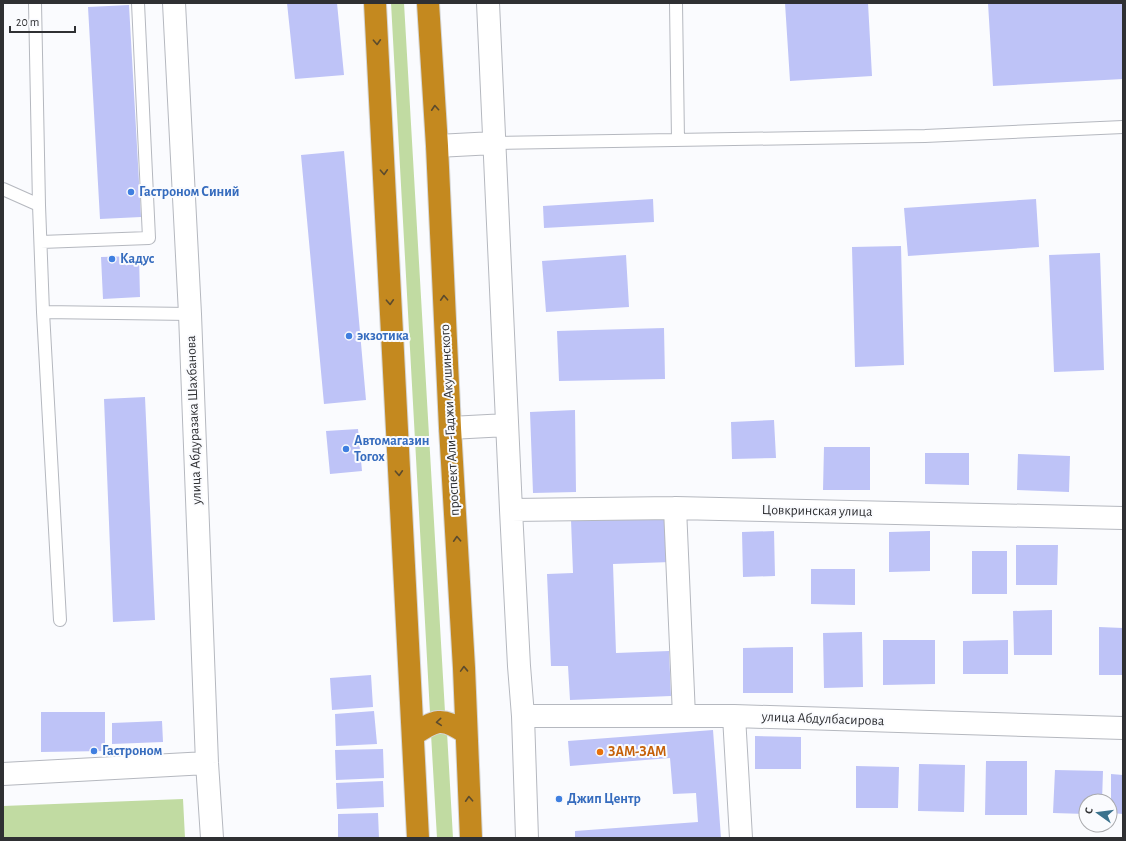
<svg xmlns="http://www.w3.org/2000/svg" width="1126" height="841" font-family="'Alegreya Sans',sans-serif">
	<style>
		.green { fill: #c1dba2 }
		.building { fill: #bec3f7 }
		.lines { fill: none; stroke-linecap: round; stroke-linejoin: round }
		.lane-casing { stroke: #b5b8bf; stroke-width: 14 }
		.street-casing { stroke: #b5b8bf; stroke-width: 24 }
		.highway-casing { stroke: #d5d6d6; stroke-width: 24 }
		.lane { stroke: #fff; stroke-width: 12 }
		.street { stroke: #fff; stroke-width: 22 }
		.highway { stroke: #c4891f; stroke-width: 22 }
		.oneway { stroke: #5c4b2d }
		.shop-dot { fill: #3f7fe0; stroke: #fafbfe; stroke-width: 1.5 }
		.food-dot { fill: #e8710a; stroke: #fafbfe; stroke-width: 1.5 }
		.labels { text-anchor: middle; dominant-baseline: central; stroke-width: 4; stroke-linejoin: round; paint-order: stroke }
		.shop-label { font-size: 14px; font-weight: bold; fill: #366cbe; stroke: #fafbfe; text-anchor: start }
		.street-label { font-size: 14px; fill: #2f3033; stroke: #fafbfe }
		.food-label { font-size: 14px; font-weight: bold; fill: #c56008; stroke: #fafbfe; text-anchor: start }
	</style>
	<rect width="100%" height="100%" fill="#fafbfe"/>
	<!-- green -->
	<path class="green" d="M391,3H404L445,712L430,713Z
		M447,732L453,838H437L431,734Z
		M183,799L185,838H3V806Z"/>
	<!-- building -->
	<path class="building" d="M287,3H337L344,75L295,79Z
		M785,3H868L872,76L790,81Z
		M988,3H1123V79L993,86Z
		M129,5L141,217L100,219L88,7Z
		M344,151L366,400L324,404L301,155Z
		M653,199L654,222L544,228L543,206Z
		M1036,199L1039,247L908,256L904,208Z
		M901,246L904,365L855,367L852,247Z
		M1100,253L1104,370L1054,372L1049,255Z
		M626,255L629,307L546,312L542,261Z
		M139,256L140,297L103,299L101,257Z
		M664,328L665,379L559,381L557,331Z
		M145,397L155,620L113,622L104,399Z
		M575,410L576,492L533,493L530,412Z
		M774,420L776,458L732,459L731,422Z
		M358,429L362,471L330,474L326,431Z
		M824,447H870V490H823Z
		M925,453H969V485L925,484Z
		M1018,454L1070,456L1069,492L1017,490Z
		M670,516L671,562L613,564L616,653L669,651L671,696L570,700L568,666H551L547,574L573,573L571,520Z
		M774,531L775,576L743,577L742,532Z
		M930,531V571L889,572V532Z
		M1016,545H1058L1057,585H1016Z
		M972,551H1007V594H972Z
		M811,569H855V605L811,604Z
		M1052,610V655H1014L1013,611Z
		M1099,627L1123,628V675H1099Z
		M862,632L863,687L824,688L823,633Z
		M883,640H935V684L883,685Z
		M1008,640V674H963V641Z
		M793,647V693H743V648Z
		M371,675L373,707L332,710L330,678Z
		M374,711L377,744L336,746L335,714Z
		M41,712H105V751L41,752Z
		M162,721L163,742L112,744V723Z
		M713,730L721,838H575V831L698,822L696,793L673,794L670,758L570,766L568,741Z
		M755,736L801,737V769H755Z
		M383,749L384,778L336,780L335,750Z
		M986,761H1027V815H985Z
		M919,764L965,765L964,812L918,811Z
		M856,766L899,767L898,808H856Z
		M1055,770L1103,771L1102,801H1086V814L1053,813Z
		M1111,774L1123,775V814L1111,813Z
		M383,781L384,807L337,809L336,783Z
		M378,813L379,838H338V814Z"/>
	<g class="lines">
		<defs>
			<path id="lane" d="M35,3L39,205L43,312
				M676,3L678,140
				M494,143L925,136L1123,127
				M3,189L39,205
				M41,242L149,238L138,3
				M60,620L43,312L190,314"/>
			<path id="street" d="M174,3L190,314L207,763L212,838
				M488,3L511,510L519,666L523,716L527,838
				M437,146L494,143
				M450,428L507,425
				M675,508L684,716
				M511,510L675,508L1123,518
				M523,716H734L1123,728
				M734,716L741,838
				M3,774L207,763"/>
			<path id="highway" d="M375,3L418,838
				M428,3L437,146L450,428L464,668L471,838
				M413,735C435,720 442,716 466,733"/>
		</defs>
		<!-- lane casing -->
		<use href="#lane" class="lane-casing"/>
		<!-- street casing -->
		<use href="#street" class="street-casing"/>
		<!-- highway casing -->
		<use href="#highway" class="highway-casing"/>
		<!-- lane -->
		<use href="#lane" class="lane"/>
		<!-- street -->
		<use href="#street" class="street"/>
		<!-- highway -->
		<use href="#highway" class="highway"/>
	</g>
	<!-- one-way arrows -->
	<defs><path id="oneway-chevron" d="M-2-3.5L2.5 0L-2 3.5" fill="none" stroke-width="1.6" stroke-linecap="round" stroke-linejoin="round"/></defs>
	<g class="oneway">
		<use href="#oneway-chevron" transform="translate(377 42) rotate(87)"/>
		<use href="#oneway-chevron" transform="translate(435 108) rotate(-94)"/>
		<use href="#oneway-chevron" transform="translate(384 172) rotate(87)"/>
		<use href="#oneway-chevron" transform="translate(444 298) rotate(-93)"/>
		<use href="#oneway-chevron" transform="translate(390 302) rotate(87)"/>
		<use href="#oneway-chevron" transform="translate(399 473) rotate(87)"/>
		<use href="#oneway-chevron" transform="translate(457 539) rotate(-93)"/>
		<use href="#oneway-chevron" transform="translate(464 669) rotate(-92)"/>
		<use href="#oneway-chevron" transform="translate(439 722) rotate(175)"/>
		<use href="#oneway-chevron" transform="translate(469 799) rotate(-93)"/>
	</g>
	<!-- markers -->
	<g class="shop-dot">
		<circle cx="131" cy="192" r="4"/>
		<circle cx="112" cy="259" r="4"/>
		<circle cx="349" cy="336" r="4"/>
		<circle cx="346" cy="449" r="4"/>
		<circle cx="94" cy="751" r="4"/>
		<circle cx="559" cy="799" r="4"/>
	</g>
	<circle class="food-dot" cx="600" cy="752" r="4"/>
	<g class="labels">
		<!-- shop labels -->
		<g class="shop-label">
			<text x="139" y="192">Гастроном Синий</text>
			<text x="120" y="259">Кадус</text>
			<text x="357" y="336">экзотика</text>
			<text x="354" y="441">Автомагазин<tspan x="354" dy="16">Тогох</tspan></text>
			<text x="102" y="751">Гастроном</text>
			<text x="567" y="799">Джип Центр</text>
		</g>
		<!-- street labels -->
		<g class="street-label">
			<text transform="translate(194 420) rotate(-92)">улица Абдуразака Шахбанова</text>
			<text transform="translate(450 420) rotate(-93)">проспект Али-Гаджи Акушинского</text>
			<text transform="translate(817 511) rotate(1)">Цовкринская улица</text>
			<text transform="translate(823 719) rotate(2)">улица Абдулбасирова</text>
		</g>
		<!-- food labels -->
		<g class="food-label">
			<text x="608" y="752">ЗАМ-ЗАМ</text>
		</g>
	</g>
	<!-- border -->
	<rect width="1126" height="841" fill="none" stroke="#2f3033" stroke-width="8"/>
	<!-- north arrow -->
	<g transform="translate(1098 813) rotate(284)"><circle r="19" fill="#fafbfe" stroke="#a9aaad"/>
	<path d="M0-3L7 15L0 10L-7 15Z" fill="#3b728d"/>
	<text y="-6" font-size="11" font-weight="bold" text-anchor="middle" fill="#2f3033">С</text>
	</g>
	<!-- scale -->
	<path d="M10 26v6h65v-6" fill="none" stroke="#2f3033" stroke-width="2"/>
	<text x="16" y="26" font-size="12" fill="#2f3033" stroke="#fafbfe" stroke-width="3" paint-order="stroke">20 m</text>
</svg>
